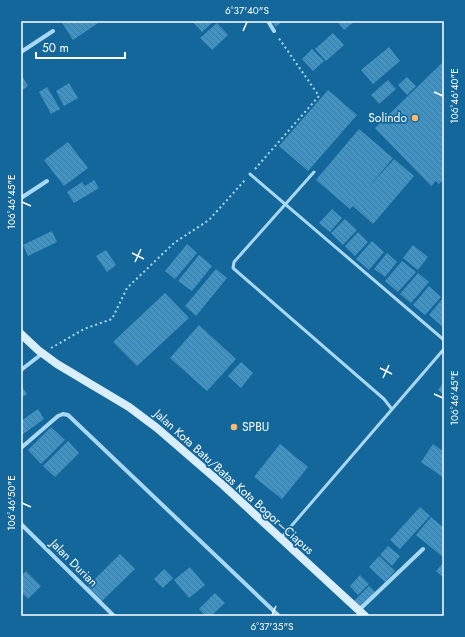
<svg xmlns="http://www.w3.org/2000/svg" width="465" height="637" font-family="Jost,sans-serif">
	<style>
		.building { fill: url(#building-back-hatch) }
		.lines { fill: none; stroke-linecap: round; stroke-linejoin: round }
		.path { stroke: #a8d8f3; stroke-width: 2; stroke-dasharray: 2 3; stroke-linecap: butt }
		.lane { stroke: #a8d8f3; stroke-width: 3 }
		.street { stroke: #a8d8f3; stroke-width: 4 }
		.secondary { stroke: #d8eefd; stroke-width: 8 }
		.ticks { fill: none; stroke: #fff; stroke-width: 1.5 }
		.poi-dot { fill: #ffb96a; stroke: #14679a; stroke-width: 1.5 }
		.labels { text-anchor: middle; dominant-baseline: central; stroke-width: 3.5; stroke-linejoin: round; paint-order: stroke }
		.poi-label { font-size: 12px; fill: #fff; stroke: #14679a; text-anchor: end }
		.street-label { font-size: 12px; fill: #fff; stroke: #14679a }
		.neatline { fill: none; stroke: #fff; stroke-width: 1.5 }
		.ticks-label { font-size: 10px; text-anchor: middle; fill: #fff }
	</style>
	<defs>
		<pattern id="building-back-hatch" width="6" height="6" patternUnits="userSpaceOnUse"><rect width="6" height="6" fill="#4193c3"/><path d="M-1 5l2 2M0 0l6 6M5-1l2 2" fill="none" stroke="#457a99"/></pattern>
	</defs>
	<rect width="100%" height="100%" fill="#14679a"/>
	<!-- building -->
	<path class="building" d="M61,21H101L73,40Z
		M192,21H214L202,32Z
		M271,21H282L276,27Z
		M337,21H355L344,30Z
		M217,23L228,35L212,50L200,38Z
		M333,33L344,45L326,61L315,49Z
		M389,47L400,61L373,84L361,70Z
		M312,49L324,61L313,71L302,59Z
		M444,61V183L442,181L439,184L436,181L431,186L375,128Z
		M21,74L28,86L21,91Z
		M407,77L416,86L407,95L398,85Z
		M388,80L396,89L379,104L371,95Z
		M69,83L78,98L64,106L56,91Z
		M47,87L60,109L51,114L39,92Z
		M328,90L357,115L308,171L279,146Z
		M359,129L393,158L367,189L394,159L414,176L373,224L353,206L350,209L316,180Z
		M68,142L88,168L64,186L44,160Z
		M94,180L99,188L74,203L67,192L82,182L85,186Z
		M332,209L342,218L330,232L319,223Z
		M345,219L357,230L343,245L331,233Z
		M52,231L57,242L28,256L23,245Z
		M358,232L368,242L355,256L345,246Z
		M372,241L384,252L369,270L356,259Z
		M187,244L197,253L175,279L165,271Z
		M413,245L428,257L418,270L403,258Z
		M106,250L116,265L107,272L96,256Z
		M387,253L397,262L385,277L374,269Z
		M199,255L212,266L192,291L178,281Z
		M402,261L416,272L398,292L385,281Z
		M216,269L227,278L196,316L185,306Z
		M418,273L429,282L411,303L400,294Z
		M429,286L441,297L425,315L413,305Z
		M165,293L189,318L137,366L113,342Z
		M444,297V328L429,315Z
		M199,325L236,359L207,391L170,358Z
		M241,362L253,373L241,388L228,376Z
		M444,382V395L438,390Z
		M21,385L27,394L21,398Z
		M38,409L44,419L22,435L21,421Z
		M51,427L65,440L41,464L28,450Z
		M68,441L79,453L55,477L43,466Z
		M280,444L308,467L282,499L254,477Z
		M433,444L444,452V478L421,462Z
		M420,507L430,516L400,549L390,540Z
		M431,517L444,528V558L416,535Z
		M388,546L400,556L392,566L380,555Z
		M120,554L135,569L101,602L87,587Z
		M379,556L395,571L385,582L369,567Z
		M444,562V578L436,571Z
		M190,567L205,585L189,598L174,580Z
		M164,569L173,578L163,588L154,579Z
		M26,571L41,586L28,599L21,592V576Z
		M360,575L369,584L358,595L350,586Z
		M369,586L375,592L360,607L354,601Z
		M215,593L225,603L211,616H206L199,609Z"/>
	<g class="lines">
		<!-- path -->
		<path class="path" d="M255,169L319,96L278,37
			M51,348L84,329L112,319L127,288L174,243L209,220L245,180"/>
		<!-- lane -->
		<path class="lane" d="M314,172L234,262L233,268L384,399L391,408
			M250,174L444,340
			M281,538L444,349"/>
		<!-- street -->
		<path class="street" d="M268,21L274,31
			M21,52L53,31
			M21,198L47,181
			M21,370L43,353
			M21,448L58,416L63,414L68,415L279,616
			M21,524L114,616
			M359,610L423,549"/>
		<!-- secondary -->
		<path class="secondary" d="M21,334L38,350L57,364L129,407L157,428L223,485L365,616"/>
	</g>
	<!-- ticks -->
	<path class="ticks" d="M243,31L247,22M434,92L443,96M22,202L31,206M132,253L144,259M135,262L141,249M380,368L392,374M383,378L389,365M434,394L443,398M22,503L31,507M272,615L276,606"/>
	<!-- markers -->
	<g class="poi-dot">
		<circle cx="415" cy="118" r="4"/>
		<circle cx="234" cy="427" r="4"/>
	</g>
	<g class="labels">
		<!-- poi labels -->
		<g class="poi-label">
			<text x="407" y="118">Solindo</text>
			<text x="242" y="427" text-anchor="start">SPBU</text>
		</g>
		<!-- street labels -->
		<g class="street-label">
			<text transform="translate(234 482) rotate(42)">Jalan Kota Batu/Batas Kota Bogor–Ciapus</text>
			<text transform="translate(74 563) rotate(45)">Jalan Durian</text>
		</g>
	</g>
	<!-- border -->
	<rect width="465" height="637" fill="none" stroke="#14679a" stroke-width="44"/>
	<!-- scale -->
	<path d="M36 52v6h89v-6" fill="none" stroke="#ffffff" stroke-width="2"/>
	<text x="42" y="52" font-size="12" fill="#ffffff" stroke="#14679a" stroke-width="3" paint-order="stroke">50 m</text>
	<rect x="22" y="22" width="421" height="593" class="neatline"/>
	<g class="ticks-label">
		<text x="247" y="14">6°37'40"S</text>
		<text transform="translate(454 96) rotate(-90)" y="4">106°46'40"E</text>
		<text transform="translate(11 202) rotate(-90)" y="4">106°46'45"E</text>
		<text transform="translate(454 398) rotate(-90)" y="4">106°46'45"E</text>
		<text transform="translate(11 503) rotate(-90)" y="4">106°46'50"E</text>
		<text x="272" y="630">6°37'35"S</text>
	</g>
</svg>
